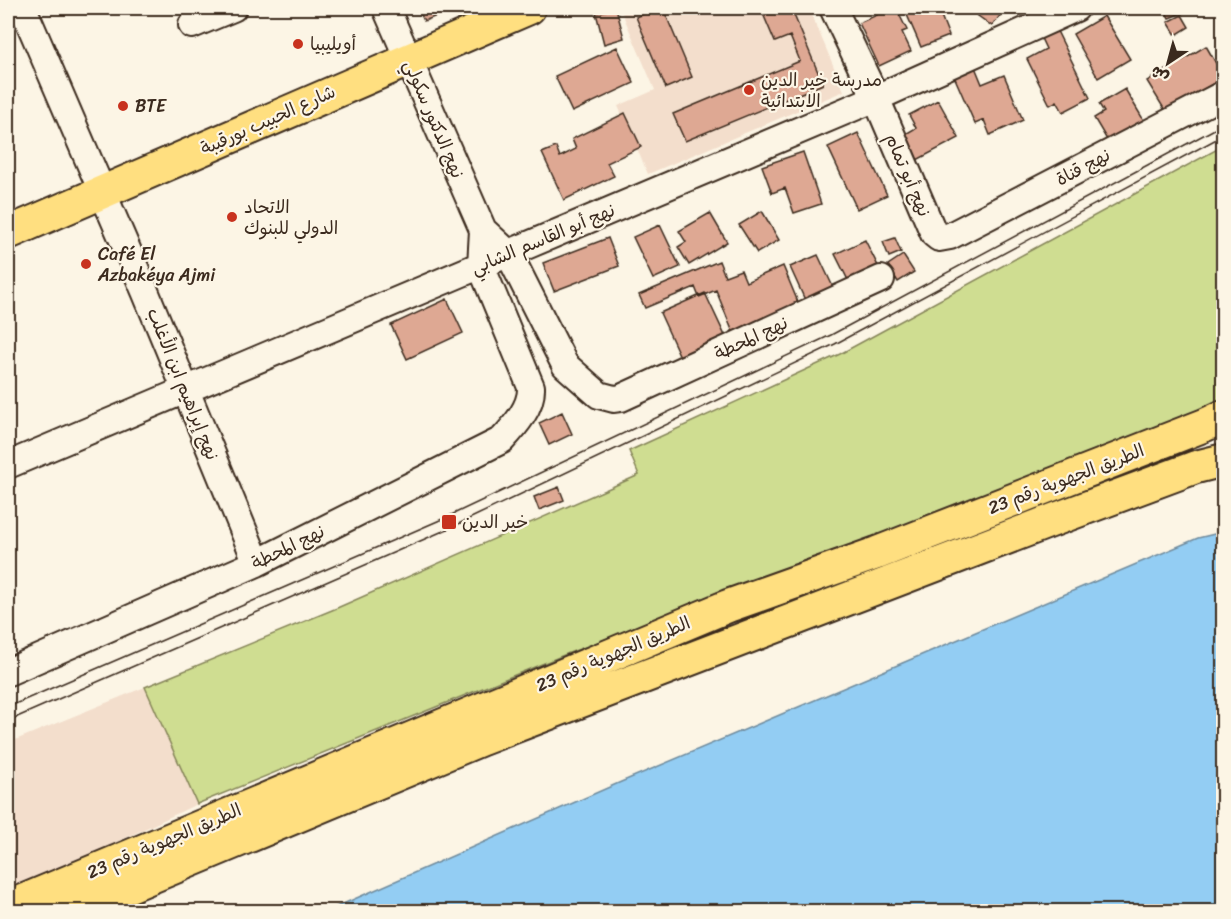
<svg xmlns="http://www.w3.org/2000/svg" width="1231" height="919" font-family="Sriracha,'Playpen Sans Arabic',sans-serif">
	<style>
		.built { fill: #f3decc }
		.green { fill: #cfdd91; stroke: #858458; stroke-width: 1.5 }
		.water { fill: #93cdf3; stroke: #708c9e; stroke-width: 1.5 }
		.building { fill: #dea893; stroke: #3b2a1e; stroke-width: 1.5 }
		.lines { fill: none; stroke-linecap: round; stroke-linejoin: round }
		.minor-casing { stroke: #3b2a1e; stroke-width: 30 }
		.major-casing { stroke: #3b2a1e; stroke-width: 36 }
		.minor { stroke: #fcf5e5; stroke-width: 26 }
		.major { stroke: #ffdf80; stroke-width: 32 }
		.tram { stroke: #3b2a1e; stroke-width: 1.5 }
		.poi-dot { fill: #c8321e; stroke: #fcf5e5; stroke-width: 2 }
		.labels { text-anchor: middle; dominant-baseline: central; stroke-width: 4.5; stroke-linejoin: round; paint-order: stroke }
		.poi-label { font-size: 18px; fill: #3b2a1e; stroke: #fcf5e5; text-anchor: start }
		.street-label { font-size: 18px; fill: #3b2a1e; stroke: #fcf5e5 }
	</style>
	<rect width="100%" height="100%" fill="#fcf5e5"/>
	<filter id="ink" filterUnits="userSpaceOnUse"><feTurbulence type="fractalNoise" baseFrequency=".0167" numOctaves="2"/><feDisplacementMap in="SourceGraphic" scale="12" xChannelSelector="R" yChannelSelector="G"/><feConvolveMatrix kernelMatrix="1 2 1 2 8 2 1 2 1" color-interpolation-filters="sRGB"/></filter>
	<g filter="url(#ink)">
		<!-- built -->
		<path class="built" d="M620,8H809L844,91L648,174L618,106L655,90Z
			M145,687L197,804L8,894V743Z"/>
		<!-- green -->
		<path class="green" d="M1223,146V410L1151,434L569,653L197,804L145,687L337,608L639,475L629,451L840,354Z"/>
		<!-- water -->
		<path class="water" d="M1223,532V911H327L621,782L1198,538Z"/>
		<!-- building -->
		<path class="building" d="M418,8H457L424,21Z
			M616,8L624,38L604,44L596,13Z
			M659,8H663L692,77L666,88L636,17Z
			M765,8H791L823,84L685,141L673,114L800,61L790,36L775,42L761,9Z
			M873,8H896L907,30L902,32L911,51L879,66L859,23L877,15Z
			M904,8H938L949,36L921,47Z
			M967,8H1006L992,26Z
			M1164,8H1194L1169,18Z
			M1182,15L1189,27L1176,35L1168,22Z
			M1104,16L1130,59L1098,78L1073,34Z
			M1055,27L1090,98L1063,112L1057,101L1050,105L1027,59L1046,49L1039,34Z
			M1206,46L1224,77L1166,112L1147,81Z
			M617,47L634,83L572,112L555,76Z
			M975,67L982,84L1004,75L1023,120L990,135L984,120L975,124L954,76Z
			M1125,89L1146,124L1110,145L1094,118L1104,112L1099,104Z
			M938,100L959,138L915,161L902,136L916,128L909,115Z
			M625,113L641,147L607,163L614,176L564,200L542,153L556,147L560,157L576,149L572,139Z
			M858,133L887,195L857,209L828,147Z
			M803,152L821,204L794,213L785,188L772,193L762,166Z
			M762,211L779,240L757,253L739,225Z
			M710,213L727,242L689,265L678,247L686,242L679,231Z
			M660,225L680,267L653,279L633,237Z
			M608,238L619,266L554,291L543,263Z
			M895,238L901,252L889,257L883,242Z
			M865,240L881,272L851,286L835,254Z
			M818,255L834,289L810,311L790,267Z
			M903,255L914,272L898,282L888,265Z
			M719,261L725,276L741,270L746,282L783,266L800,307L734,335L716,290L699,297L695,287L645,308L639,295Z
			M705,293L727,340L682,361L660,313Z
			M447,299L463,333L407,359L391,325Z
			M562,412L572,434L549,445L539,423Z
			M559,487L564,500L539,510L534,497Z"/>
		<g class="lines">
			<defs>
				<path id="minor" d="M23,8L145,291L257,563
					M386,8L483,230L509,254L565,365L599,395L614,399L621,398L881,279
					M833,8L876,98L934,234L939,238L950,236L1224,94
					M192,25L233,8
					M8,465L876,98L1076,8
					M8,672L257,563L502,440C515,426 532,407 531,387L481,266L483,230"/>
				<path id="major" d="M8,233L529,8
					M8,907L728,606L877,553L1205,425L1224,416
					M67,912L482,739L1056,519L1196,467L1224,460"/>
			</defs>
			<!-- minor casing -->
			<use href="#minor" class="minor-casing"/>
			<!-- major casing -->
			<use href="#major" class="major-casing"/>
			<!-- minor -->
			<use href="#minor" class="minor"/>
			<!-- major -->
			<use href="#major" class="major"/>
			<!-- tram -->
			<path class="tram" d="M8,707L447,517L831,335L1224,124
				M8,721L450,528L835,344L1224,135"/>
		</g>
	</g>
	<!-- markers -->
	<g class="poi-dot">
		<circle cx="298" cy="44" r="6"/>
		<circle cx="749" cy="90" r="6"/>
		<circle cx="123" cy="106" r="6"/>
		<circle cx="232" cy="217" r="6"/>
		<circle cx="86" cy="264" r="6"/>
		<rect x="441" y="514" width="16" height="16" rx="3"/>
	</g>
	<g class="labels">
		<!-- poi labels -->
		<g class="poi-label">
			<text x="310" y="44">أويليبيا</text>
			<text x="761" y="80">مدرسة خير الدين<tspan x="761" dy="21">الابتدائية</tspan></text>
			<text x="135" y="106">BTE</text>
			<text x="244" y="207">الاتحاد<tspan x="244" dy="21">الدولي للبنوك</tspan></text>
			<text x="98" y="254">Café El<tspan x="98" dy="21">Azbakéya Ajmi</tspan></text>
			<text x="462" y="522">خير الدين</text>
		</g>
		<!-- street labels -->
		<g class="street-label">
			<text transform="translate(434 119) rotate(67)">نهج الدكتور سكولي</text>
			<text transform="translate(268 120) rotate(-24)">شارع الحبيب بورقيبة</text>
			<text transform="translate(1083 167) rotate(-28)">نهج قناة</text>
			<text transform="translate(908 175) rotate(67)">نهج أبو تمام</text>
			<text transform="translate(543 239) rotate(-23)">نهج أبو القاسم الشابي</text>
			<text transform="translate(751 338) rotate(-25)">نهج المحطة</text>
			<text transform="translate(183 384) rotate(68)">نهج إبراهيم ابن الأغلب</text>
			<text transform="translate(1066 479) rotate(-21)">الطريق الجهوية رقم 23</text>
			<text transform="translate(288 547) rotate(-26)">نهج المحطة</text>
			<text transform="translate(613 654) rotate(-23)">الطريق الجهوية رقم 23</text>
			<text transform="translate(164 841) rotate(-23)">الطريق الجهوية رقم 23</text>
		</g>
	</g>
	<!-- margin -->
	<rect width="1231" height="919" fill="none" stroke="#fcf5e5" stroke-width="30"/>
	<rect x="15" y="15" width="1201" height="889" fill="none" stroke="#3b2a1e" stroke-width="2" filter="url(#ink)"/>
	<!-- north arrow -->
	<g transform="translate(1168 63) rotate(216)" stroke="#fcf5e5" stroke-width="4.5" paint-order="stroke">
	<path d="M0-4.5L10 22L0 15L-10 22Z" fill="#3b2a1e"/>
	<text y="-9" font-size="16" font-weight="bold" text-anchor="middle" fill="#3b2a1e">ش</text>
	</g>
</svg>
